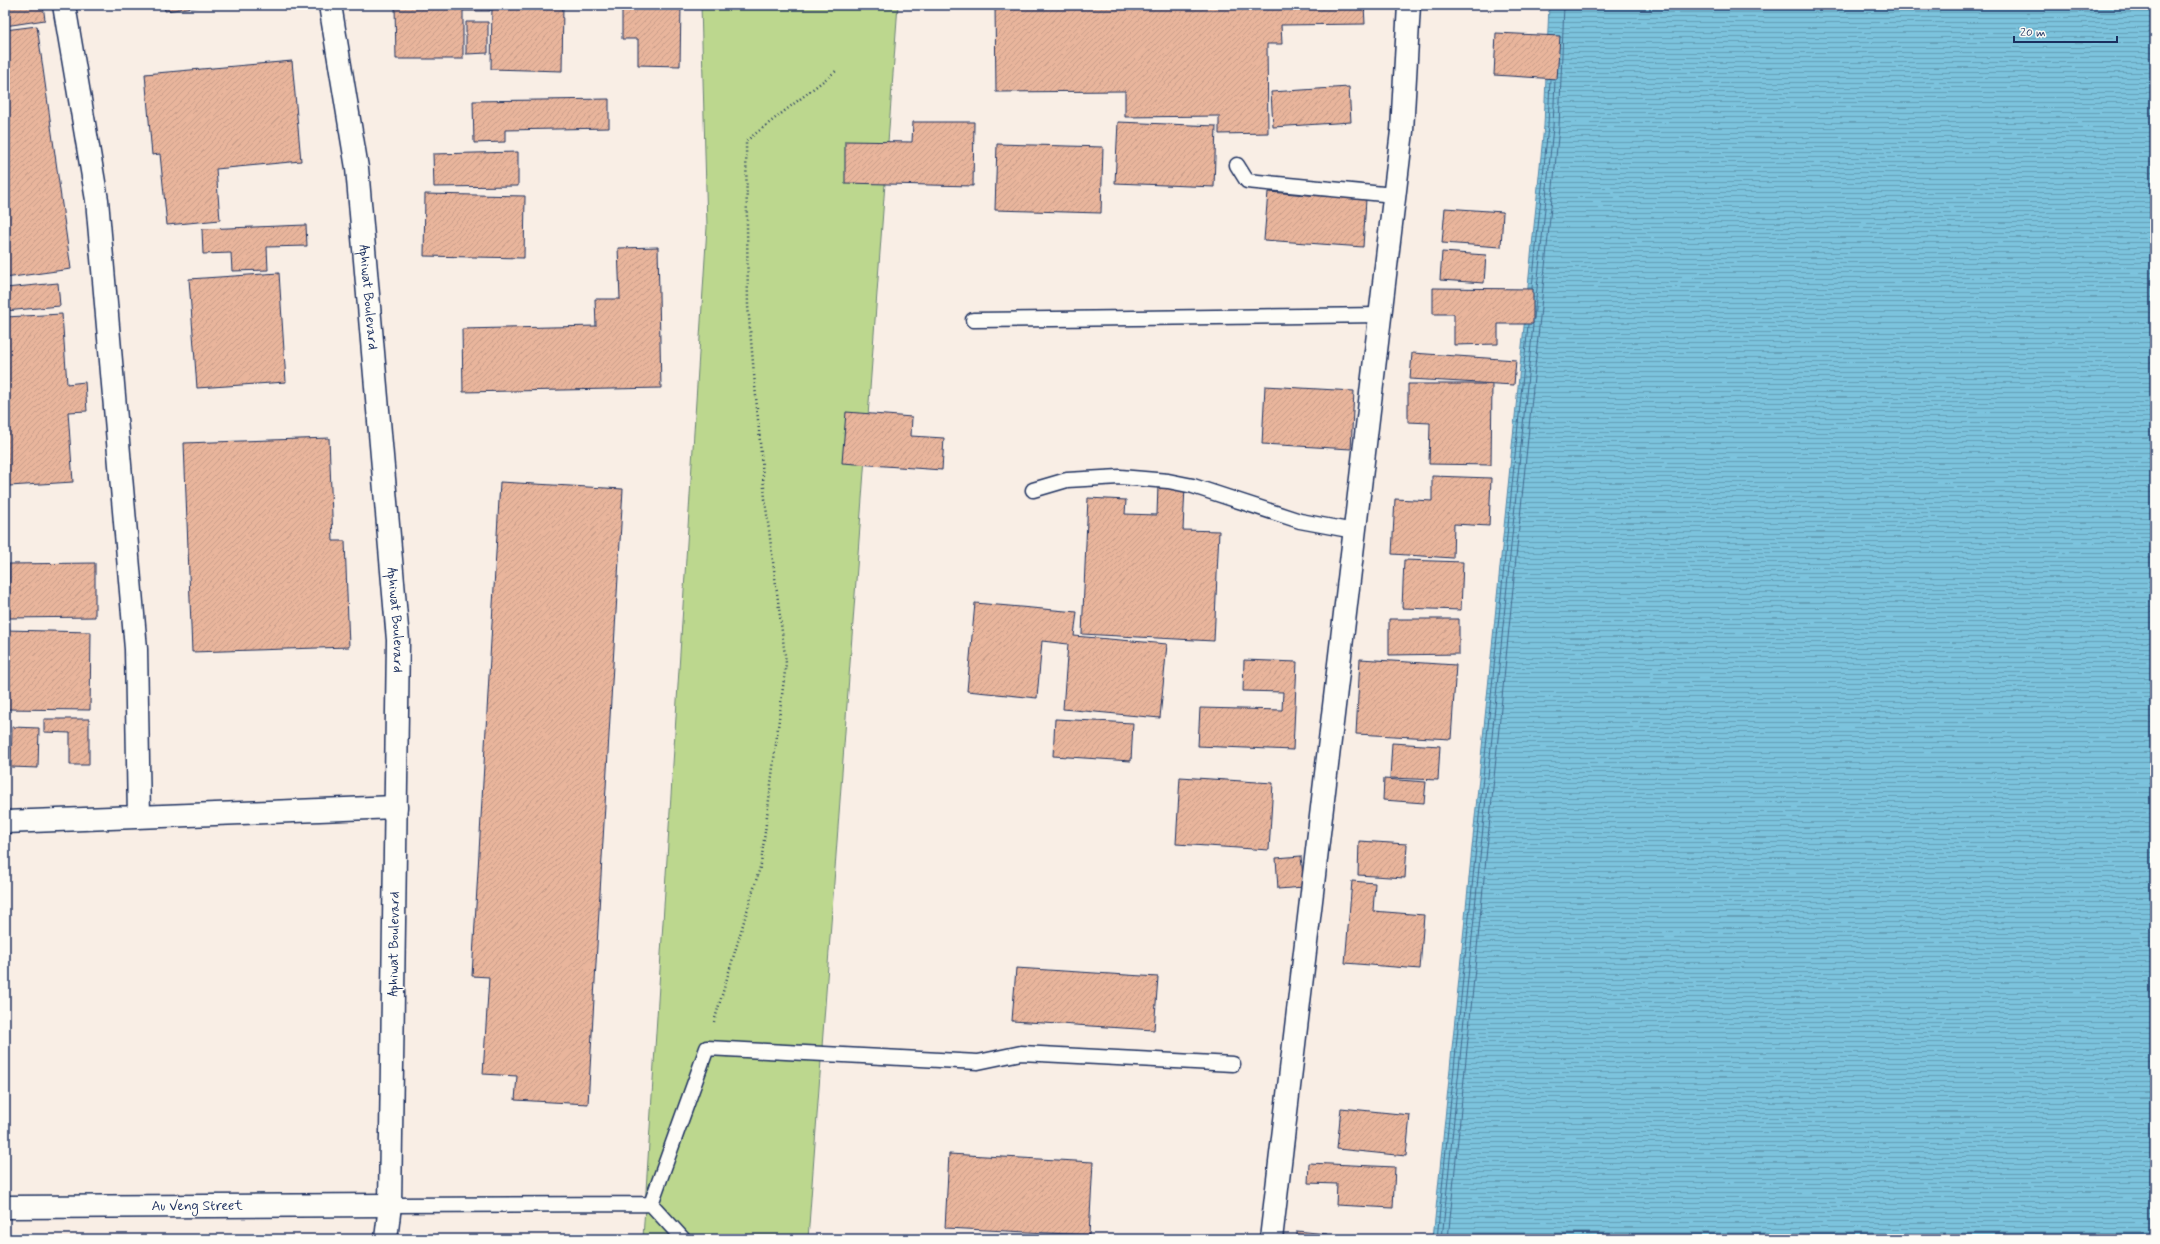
<svg xmlns="http://www.w3.org/2000/svg" width="2160" height="1244" font-family="Mynerve,sans-serif">
	<style>
		.grass { fill: #bcd78e; stroke: #6c8376 }
		.water { fill: url(#water-rules); stroke: #58a }
		.lines { fill: none; stroke-linecap: round; stroke-linejoin: round }
		.shore { stroke: #426a91; stroke-width: 1 }
		.building { fill: url(#building-hatch); stroke: #1b2f5e }
		.service-casing { stroke: #1b2f5e; stroke-width: 17 }
		.minor-casing { stroke: #1b2f5e; stroke-width: 25 }
		.tertiary-casing { stroke: #1b2f5e; stroke-width: 25 }
		.path { stroke: #1b2f5e; stroke-width: 2.5; stroke-dasharray: 1 3; stroke-linecap: butt }
		.service { stroke: #fdfcf7; stroke-width: 14 }
		.minor { stroke: #fdfcf7; stroke-width: 22 }
		.tertiary { stroke: #fdfcf7; stroke-width: 22 }
		.labels { text-anchor: middle; dominant-baseline: central; stroke-width: 3; stroke-linejoin: round; paint-order: stroke }
		.street-label { font-size: 14px; fill: #1b2f5e; stroke: #fdfcf7 }
	</style>
	<defs>
		<pattern id="water-rules" width="6" height="5" patternUnits="userSpaceOnUse"><rect width="6" height="5" fill="#7cc3dd"/><path d="M0 2.5h6" fill="none" stroke="#659fb6"/></pattern>
		<pattern id="building-hatch" width="6" height="6" patternUnits="userSpaceOnUse"><rect width="6" height="6" fill="#e9b59c"/><path d="M-1 1l2-2M0 6l6-6M5 7l2-2" fill="none" stroke="#c79c89"/></pattern>
	</defs>
	<rect width="100%" height="100%" fill="#f9eee5"/>
	<filter id="ink" filterUnits="userSpaceOnUse"><feTurbulence type="fractalNoise" baseFrequency=".025" numOctaves="2"/><feDisplacementMap in="SourceGraphic" scale="8" xChannelSelector="R" yChannelSelector="G"/><feConvolveMatrix kernelMatrix="1 2 1 2 8 2 1 2 1" color-interpolation-filters="sRGB"/></filter>
	<g filter="url(#ink)">
		<!-- grass -->
		<path class="grass" d="M701,5H898L808,1239H623L643,1238L707,227Z"/>
		<!-- water -->
		<path class="water" d="M1549,5H2155V1239H1433L1544,126Z"/>
		<g class="lines">
			<!-- shore -->
			<path class="shore" d="M1532,288L1548,126L1550,80
				M1534,319L1553,127L1555,80
				M1437,1239L1528,325
				M1442,1239L1533,325
				M1448,1239L1559,127L1564,5"/>
		</g>
		<!-- building -->
		<path class="building" d="M5,5H43L45,20L5,26Z
			M164,5H210L165,11Z
			M395,5H490V11H463V59H396Z
			M492,5H563L562,71L491,69Z
			M622,5H681L680,66L638,65V39H622Z
			M995,5H1364L1365,24L1281,25L1282,44H1267L1268,133L1219,134V116L1125,117V91L996,92Z
			M466,22H488V53L466,54Z
			M37,26L71,269L5,278V30Z
			M1496,33L1560,36L1557,79L1494,75Z
			M292,61L301,161L216,169L220,220L167,225L160,154L152,155L145,74Z
			M1349,87L1351,122L1273,127L1271,92Z
			M609,99V128L505,130V142L474,143L473,101Z
			M913,122H974L973,186L845,183V141L912,142Z
			M1118,122L1216,126L1214,187L1115,183Z
			M997,144L1103,147L1101,213L995,210Z
			M518,152V186L434,187L433,154Z
			M1268,192L1366,199L1363,247L1264,240Z
			M425,194L525,196L524,258L424,256Z
			M1445,208L1503,212L1501,247L1442,243Z
			M306,225L307,246L267,247L268,270L232,271L231,253L203,254L202,229Z
			M658,247L661,388L463,392L462,329L596,326L595,299H620L618,248Z
			M1442,252L1486,255L1484,283L1440,280Z
			M279,273L286,382L197,388L189,279Z
			M58,283L60,306L5,311V288Z
			M1433,288L1533,289V324H1498V344L1454,345V314H1433Z
			M62,314L67,384L85,382L87,411L68,412L73,482L9,486L5,428V317Z
			M1412,353L1516,360L1514,385L1410,379Z
			M1408,384H1492L1491,465L1429,464L1430,423L1408,422Z
			M1265,386L1354,391L1351,449L1262,444Z
			M846,412L912,417L911,436L944,438L942,470L842,463Z
			M329,438L333,541H345L349,647L192,652L184,443Z
			M1432,476L1491,478L1489,526L1454,524L1453,558L1392,554L1395,499L1432,501Z
			M500,482L623,489L588,1104L515,1100L517,1076L483,1074L489,977L472,976Z
			M1158,485L1185,486L1183,530L1219,531L1214,641L1082,634L1088,498L1126,500L1125,514L1157,515Z
			M1404,560L1463,562L1461,610L1402,608Z
			M95,563V617L9,618V564Z
			M975,603L1077,612L1074,636L1167,644L1160,718L1063,709L1068,644L1042,641L1037,698L967,691Z
			M1389,619H1459V654L1389,655Z
			M5,630L91,632L90,710L5,709Z
			M1360,659L1456,665L1451,739L1356,734Z
			M1244,660L1297,662L1293,750L1198,746L1200,708L1282,710L1283,692L1243,691Z
			M44,719H89V765H70V733L44,732Z
			M1055,719L1133,723L1131,761L1053,756Z
			M12,727L39,728L38,768L11,767Z
			M1392,743L1440,746L1438,780L1390,778Z
			M1180,777L1273,783L1269,850L1176,844Z
			M1384,779L1426,782L1424,803L1383,800Z
			M1359,841L1407,844L1405,878L1358,875Z
			M1301,856L1304,887L1278,889L1276,858Z
			M1352,881L1375,883L1373,911L1424,915L1420,969L1345,963Z
			M1016,968L1158,977L1154,1030L1012,1021Z
			M1341,1108L1410,1115L1406,1156L1337,1149Z
			M949,1154L1093,1162L1089,1235L945,1228Z
			M1309,1163L1395,1167L1393,1208L1336,1205L1337,1184L1308,1183Z
			M1297,1231L1327,1234V1239H1297Z"/>
		<g class="lines">
			<defs>
				<path id="service" d="M1237,165L1247,181L1394,195
					M973,320L1381,315
					M1033,490L1067,480L1120,477L1168,481L1193,486L1300,521L1354,531
					M651,1204L683,1239
					M390,1205L651,1204L707,1048L978,1062L1021,1053L1233,1064"/>
				<path id="minor" d="M64,5L97,200L136,649L139,817
					M5,822L396,807
					M1271,1239L1402,131L1409,5"/>
				<g id="tertiary">
					<path id="s1" d="M330,5L357,168L398,640L390,1205L386,1239"/>
					<path id="s2" d="M5,1207L390,1205"/>
				</g>
			</defs>
			<!-- service casing -->
			<use href="#service" class="service-casing"/>
			<!-- minor casing -->
			<use href="#minor" class="minor-casing"/>
			<!-- tertiary casing -->
			<use href="#tertiary" class="tertiary-casing"/>
			<!-- path -->
			<path class="path" d="M714,1022L761,864L786,663L765,499L748,306L746,141L836,71"/>
			<!-- service -->
			<use href="#service" class="service"/>
			<!-- minor -->
			<use href="#minor" class="minor"/>
			<!-- tertiary -->
			<use href="#tertiary" class="tertiary"/>
		</g>
	</g>
	<g class="labels">
		<!-- street labels -->
		<g class="street-label">
			<text stroke="none"><textPath href="#s1" startOffset="295">Aphiwat Boulevard</textPath></text>
			<text stroke="none"><textPath href="#s1" startOffset="619">Aphiwat Boulevard</textPath></text>
			<text transform="translate(394 944) rotate(-89)">Aphiwat Boulevard</text>
			<text stroke="none"><textPath href="#s2" startOffset="192">Au Veng Street</textPath></text>
		</g>
	</g>
	<!-- margin -->
	<rect width="2160" height="1244" fill="none" stroke="#fdfcf7" stroke-width="20"/>
	<rect x="10" y="10" width="2140" height="1224" fill="none" stroke="#1b2f5e" stroke-width="1.5" filter="url(#ink)"/>
	<!-- scale -->
	<path d="M2014 36v6h103v-6" fill="none" stroke="#1b2f5e" stroke-width="2"/>
	<text x="2020" y="36" font-size="12" fill="#1b2f5e" stroke="#fdfcf7" stroke-width="3" paint-order="stroke">20 m</text>
</svg>
